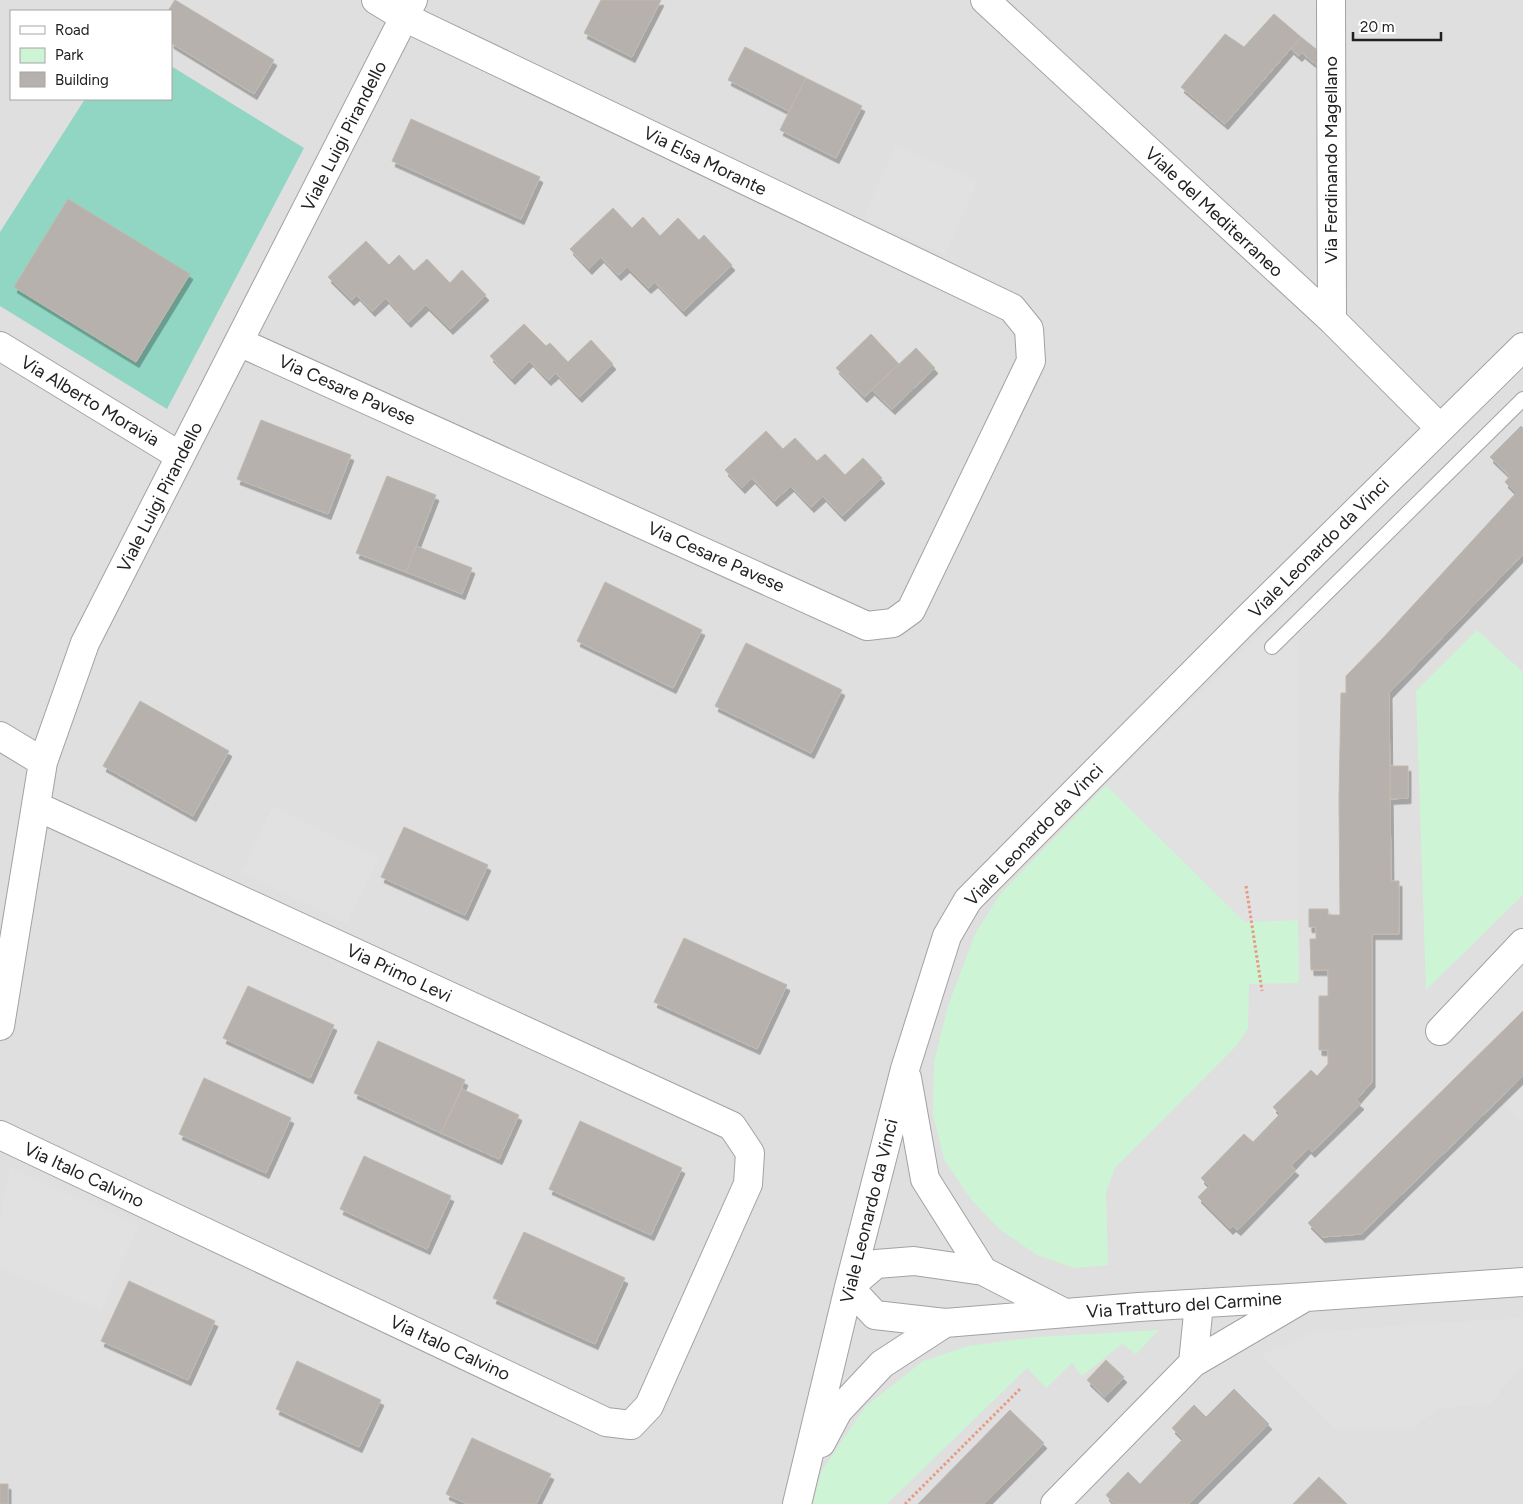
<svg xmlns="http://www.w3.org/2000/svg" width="1523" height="1504" font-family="Figtree,sans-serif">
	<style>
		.residential { fill: #dfdfdf; fill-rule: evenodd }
		.park { fill: #cdf4d5 }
		.pitch { fill: #91d5c3 }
		.parking { fill: #e1e1e1 }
		.building { fill: #b6b1ac; stroke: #c1b8ad; filter: url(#shadow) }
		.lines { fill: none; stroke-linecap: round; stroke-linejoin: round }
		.service-casing { stroke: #a2a2a2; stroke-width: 16 }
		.minor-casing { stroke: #a2a2a2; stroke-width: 30 }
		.path { stroke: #ea9881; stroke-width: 3; stroke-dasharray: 2.5 2.5; stroke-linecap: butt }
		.service { stroke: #fff; stroke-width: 14 }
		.minor { stroke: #fff; stroke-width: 28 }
		.labels { text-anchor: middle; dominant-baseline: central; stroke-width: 5; stroke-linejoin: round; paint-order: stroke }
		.street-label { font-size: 18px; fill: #212121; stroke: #fff }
	</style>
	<defs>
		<filter id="shadow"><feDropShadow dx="3" dy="5.5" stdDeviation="0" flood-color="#0004"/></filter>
	</defs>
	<rect width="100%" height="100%" fill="#f0efe9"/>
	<!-- residential -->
	<path class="residential" d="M0,0H1523V1504H0ZM11,11H171V99H11Z"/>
	<!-- park -->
	<path class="park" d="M1477,630L1523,672V895L1426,990L1416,691Z
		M1106,785L1245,922L1298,920L1299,983L1249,984L1248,1029L1237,1045L1115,1168L1106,1192L1108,1265L1074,1268L1037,1255L999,1229L970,1198L944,1159L933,1115L934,1062L948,1006L975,934L1000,894Z
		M1159,1330L1136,1354L1122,1344L1082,1376L1072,1363L1046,1388L1027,1368L887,1504H813L821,1472L865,1407L923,1361L968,1346L1038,1337Z"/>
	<!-- pitch -->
	<path class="pitch" d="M171,66L304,148L167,409L0,306V232L85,99H171Z"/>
	<!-- parking -->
	<path class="parking" d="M896,145L978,181L945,255L863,218Z
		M1298,596V920L1245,922L1106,785Z
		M273,807L379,858L347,923L241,873Z
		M1523,1084V1122L1504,1104Z
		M10,1167L139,1225L101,1310L0,1268V1220Z
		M1523,1318V1364L1491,1403L1436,1409L1415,1428H1334L1261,1355L1315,1332L1433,1323Z"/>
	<!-- building -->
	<path class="building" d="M175,0L274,60L254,94L171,43V11H168Z
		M601,0H661L632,57L584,33Z
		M1274,14L1301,37L1225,124L1181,87L1225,34L1244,47Z
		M1301,37L1326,57L1319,67L1302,53L1299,56L1291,49Z
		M745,47L806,78L789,111L728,80Z
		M806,78L862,106L836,158L780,130Z
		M411,119L540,177L521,219L392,161Z
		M68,199L190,274L136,362L14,287Z
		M613,208L632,228L643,217L660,236L678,218L699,240L704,235L732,265L683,311L655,282L648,288L627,267L618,275L601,257L589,269L570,249Z
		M366,241L389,265L399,255L414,271L427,259L450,283L462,270L486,295L450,329L426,305L408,322L386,298L372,311L357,295L351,300L328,277Z
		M524,324L546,346L550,343L568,362L591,340L613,364L579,397L556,373L548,380L530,361L512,379L490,356Z
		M871,334L899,364L864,397L836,368Z
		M916,348L935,368L892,409L872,390Z
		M261,420L351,455L328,514L237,479Z
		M1521,426L1523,428V554L1389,693L1391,881H1399V934H1372V1082L1356,1100L1361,1104L1312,1152L1308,1148L1291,1166L1296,1170L1238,1230L1233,1226L1230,1229L1198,1197L1209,1186L1201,1178L1244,1134L1253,1142L1280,1114L1273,1107L1311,1070L1317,1076L1328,1064V1050H1319V996H1328V970H1311L1310,939H1316V927H1309V909H1328V915H1340L1339,798L1341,693H1346V676L1383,638L1516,493L1505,482L1510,476L1490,457Z
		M766,431L783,449L795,438L817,461L825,454L845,475L863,458L882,478L842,516L823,496L811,507L791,486L774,501L752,478L742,488L725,470Z
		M387,476L436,495L406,572L356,553Z
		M416,546L472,568L462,594L406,572Z
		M605,582L702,630L673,688L577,641Z
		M746,643L842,690L811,753L715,706Z
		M140,701L229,751L193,816L103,766Z
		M1390,766H1408V798L1390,799Z
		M404,827L488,865L465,915L381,877Z
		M684,938L787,985L757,1049L654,1002Z
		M248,986L334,1025L310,1078L223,1038Z
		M1523,1011V1076L1361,1234L1322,1237L1308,1223Z
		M378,1041L465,1080L441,1133L354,1093Z
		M204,1078L291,1118L266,1173L179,1134Z
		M462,1089L519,1115L499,1159L441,1133Z
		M580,1121L682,1168L651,1235L549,1189Z
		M364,1156L451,1196L427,1249L340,1209Z
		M524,1232L625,1278L595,1344L493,1298Z
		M129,1281L215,1321L188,1380L101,1341Z
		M1106,1360L1124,1377L1105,1397L1087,1380Z
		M297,1361L381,1400L359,1447L276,1409Z
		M1234,1389L1269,1424L1189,1504H1114L1106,1495L1128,1472L1140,1484L1183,1439L1172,1428L1194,1405L1206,1417Z
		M1010,1410L1044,1443L984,1504H918Z
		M472,1438L551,1474L536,1504H467L446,1494Z
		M1319,1477L1339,1496L1347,1504H1293Z
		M0,1484H8V1504H0Z"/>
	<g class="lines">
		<defs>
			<path id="service" d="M1272,647L1523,399"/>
			<path id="minor" d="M985,0L1332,320L1440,428
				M1331,0L1332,320
				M239,342L867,626L893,623L911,610L1031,361L1029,329L1012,308L404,17L376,0
				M0,346L180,456
				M0,736L43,762
				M0,1026L43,762L85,643L413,0
				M1440,1031L1523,943
				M907,1078L925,1179L983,1271
				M0,1135L606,1422L631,1425L649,1406L748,1184L750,1153L732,1126L36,806
				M849,1287L875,1315L945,1323L1139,1307L1306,1297L1523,1282
				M849,1287L876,1264L914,1261L983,1271L1063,1312
				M1193,1363L1199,1304
				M821,1443L838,1411L882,1364L945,1323
				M797,1504L849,1287L905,1069L947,936L968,900L1247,619L1523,347
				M1055,1504L1193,1363L1302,1299"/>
		</defs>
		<!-- service casing -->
		<use href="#service" class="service-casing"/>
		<!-- minor casing -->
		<use href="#minor" class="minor-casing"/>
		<!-- path -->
		<path class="path" d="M1246,886L1262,991
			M905,1504L1021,1388"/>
		<!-- service -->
		<use href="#service" class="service"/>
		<!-- minor -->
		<use href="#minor" class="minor"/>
	</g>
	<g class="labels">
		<!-- street labels -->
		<g class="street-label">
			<text transform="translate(344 136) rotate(-63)">Viale Luigi Pirandello</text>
			<text transform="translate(1331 160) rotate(-90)">Via Ferdinando Magellano</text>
			<text transform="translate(705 161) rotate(26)">Via Elsa Morante</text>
			<text transform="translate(1214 212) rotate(43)">Viale del Mediterraneo</text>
			<text transform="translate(347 390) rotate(24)">Via Cesare Pavese</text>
			<text transform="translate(90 401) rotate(31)">Via Alberto Moravia</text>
			<text transform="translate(160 497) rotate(-63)">Viale Luigi Pirandello</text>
			<text transform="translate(1319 548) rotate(-45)">Viale Leonardo da Vinci</text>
			<text transform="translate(716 557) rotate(24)">Via Cesare Pavese</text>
			<text transform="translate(1034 835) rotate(-46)">Viale Leonardo da Vinci</text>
			<text transform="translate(399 973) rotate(25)">Via Primo Levi</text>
			<text transform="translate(84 1175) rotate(25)">Via Italo Calvino</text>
			<text transform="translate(869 1211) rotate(-76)">Viale Leonardo da Vinci</text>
			<text transform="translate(1184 1305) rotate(-4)">Via Tratturo del Carmine</text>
			<text transform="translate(450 1348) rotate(25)">Via Italo Calvino</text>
		</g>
	</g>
	<!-- legend -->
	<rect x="10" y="10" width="162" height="90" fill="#ffffff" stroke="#a6a6a6"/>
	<rect x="20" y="26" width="25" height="8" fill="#ffffff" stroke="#a6a6a6"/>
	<text x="55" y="35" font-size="15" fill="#212121">Road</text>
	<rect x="20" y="48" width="25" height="15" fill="#cdf4d5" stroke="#a6a6a6"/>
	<text x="55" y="60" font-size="15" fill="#212121">Park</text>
	<rect x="20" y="72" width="25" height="15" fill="#b6b1ac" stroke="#a6a6a6"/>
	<text x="55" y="85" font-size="15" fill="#212121">Building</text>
	<!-- scale -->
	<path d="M1353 32v8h88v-8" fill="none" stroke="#212121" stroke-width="2.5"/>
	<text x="1360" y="32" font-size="15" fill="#212121" stroke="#ffffff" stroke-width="4" paint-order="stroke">20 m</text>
</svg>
